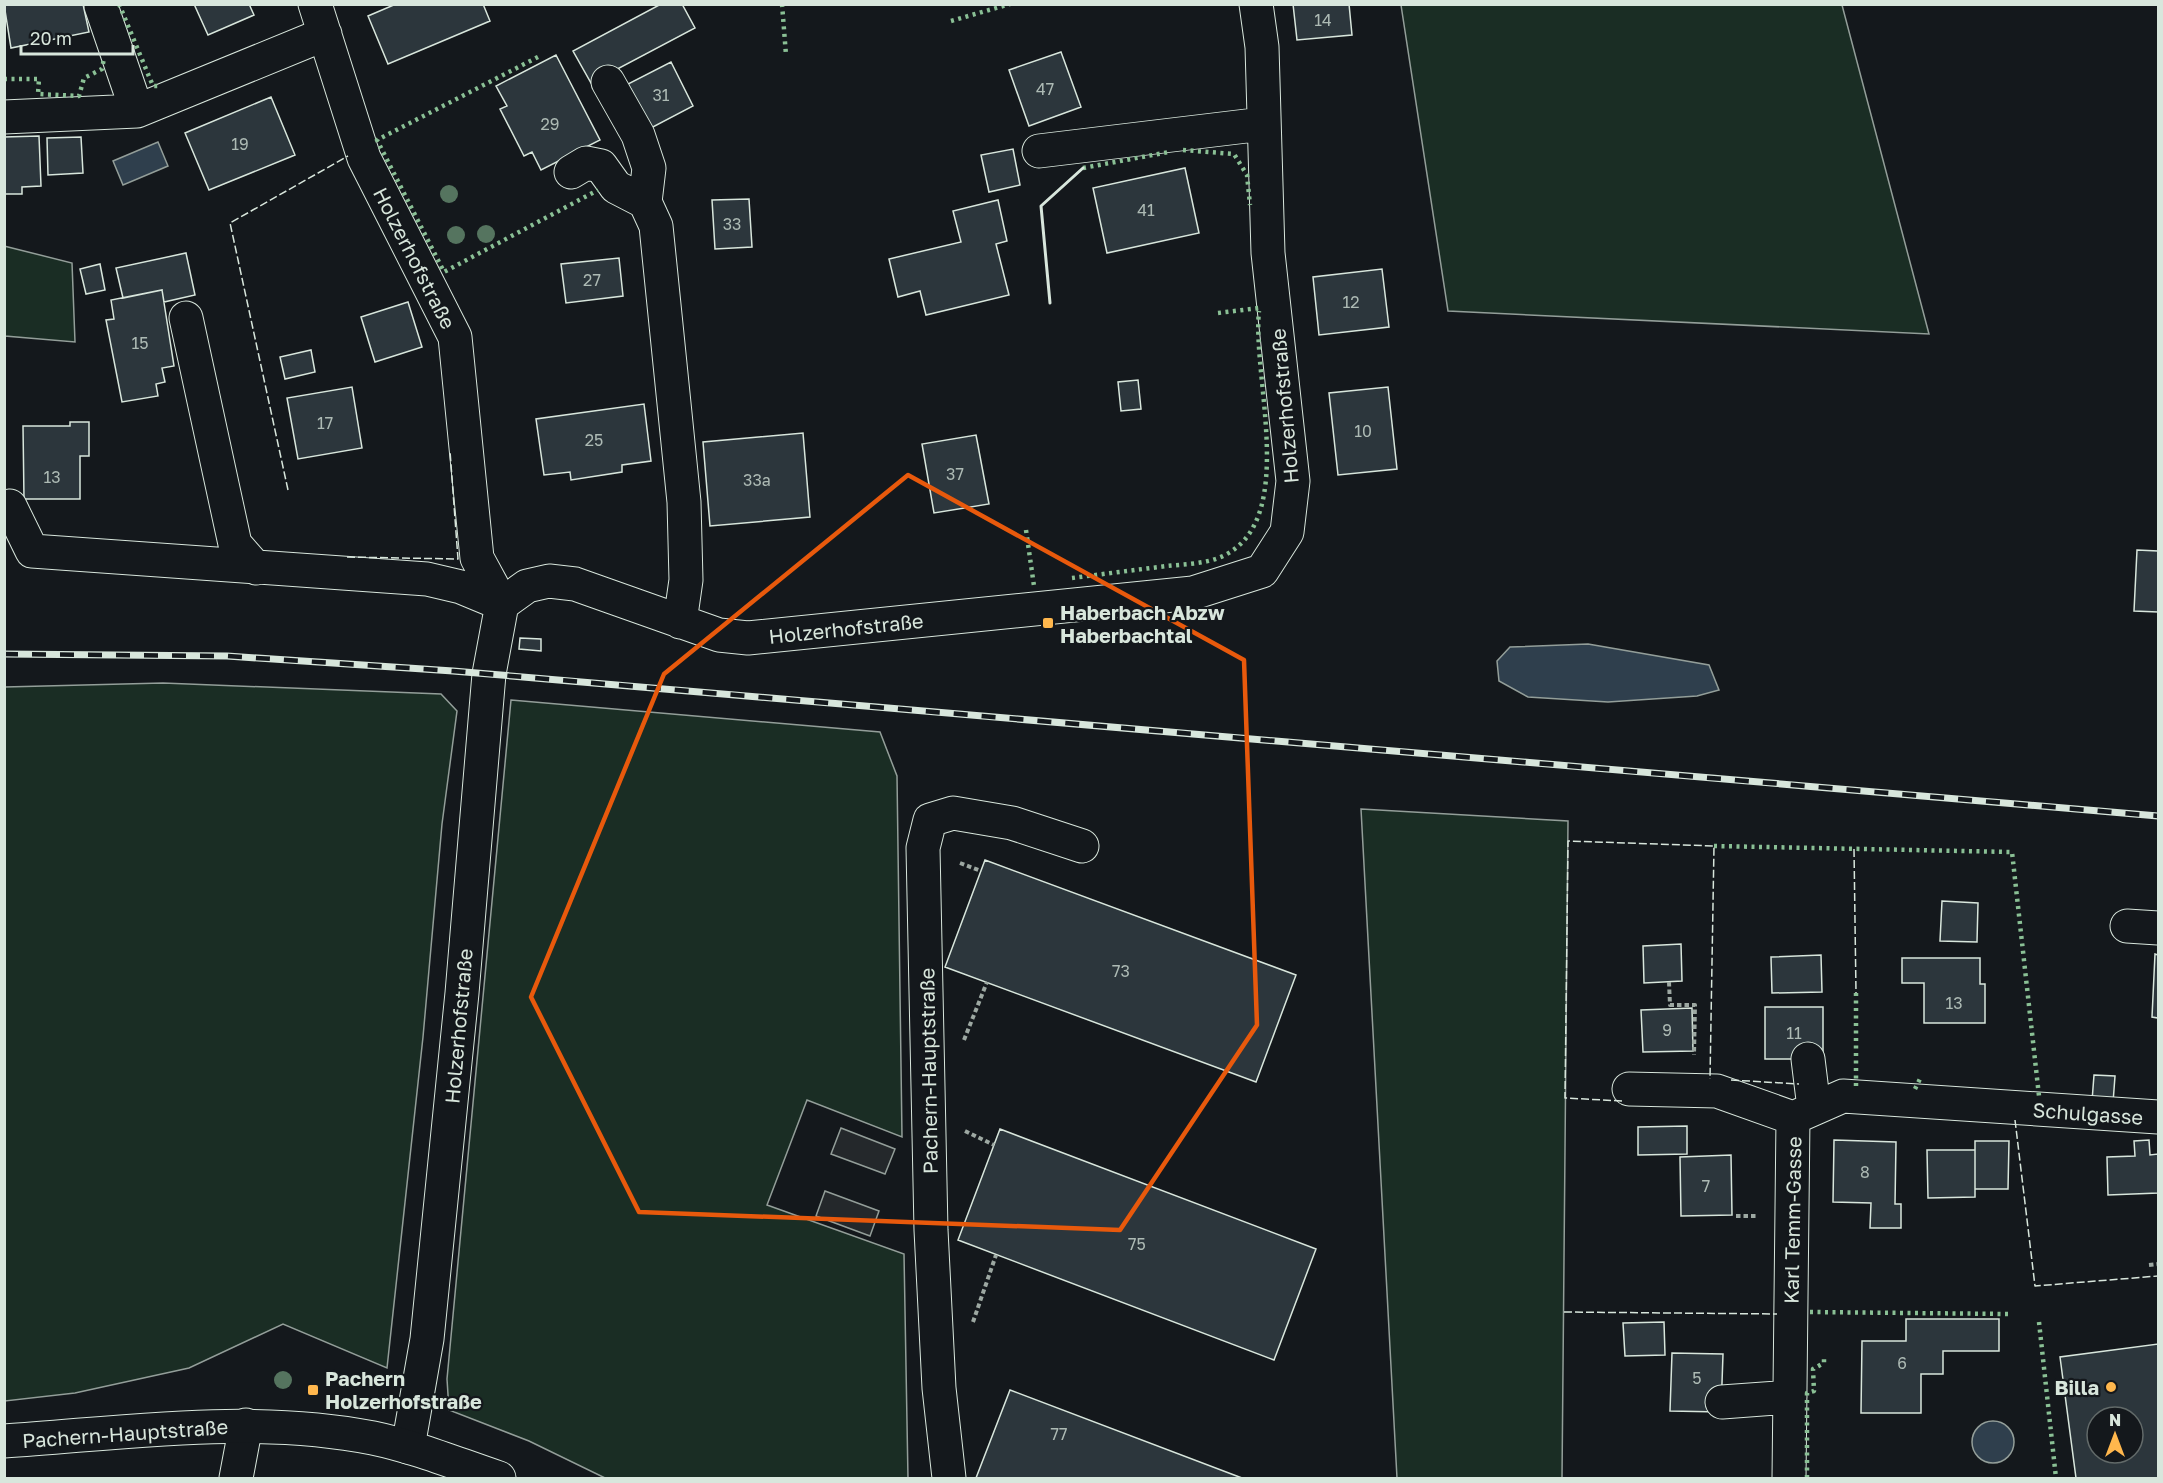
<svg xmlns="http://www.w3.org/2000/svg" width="2163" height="1483" font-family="'Golos Text',sans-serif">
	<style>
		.green { fill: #1a2d24; stroke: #939e99; stroke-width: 1.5 }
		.parking { fill: #24282b; stroke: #939e99; stroke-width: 1.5 }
		.water { fill: #2f3f4d; stroke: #939e99; stroke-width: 1.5 }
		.building { fill: #2c363c; stroke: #d8e6dc; stroke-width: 1.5; fill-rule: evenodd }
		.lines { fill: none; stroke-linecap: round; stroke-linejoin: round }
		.minor-casing { stroke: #d8e6dc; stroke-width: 35 }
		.major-casing { stroke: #d8e6dc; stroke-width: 35 }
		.path { stroke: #9da8a2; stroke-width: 4; stroke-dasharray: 4.5 3; stroke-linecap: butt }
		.minor { stroke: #14181c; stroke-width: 33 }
		.major { stroke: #14181c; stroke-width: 33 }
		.rail-casing { stroke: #d8e6dc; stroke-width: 7 }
		.rail { stroke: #14181c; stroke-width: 4.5; stroke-dasharray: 14; stroke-linecap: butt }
		.hedge { stroke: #8ac095; stroke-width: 4.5; stroke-dasharray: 3 4.5; stroke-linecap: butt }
		.fence { stroke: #d8e6dc; stroke-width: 1.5; stroke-dasharray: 8 3; stroke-linecap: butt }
		.wall { stroke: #d8e6dc; stroke-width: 3 }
		.tree { fill: #55745f }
		.marked { fill: none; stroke: #e8590c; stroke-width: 4.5; stroke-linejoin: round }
		.poi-dot { fill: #ffb74d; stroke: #14181c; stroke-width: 2 }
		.labels { text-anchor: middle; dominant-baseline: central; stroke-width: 4.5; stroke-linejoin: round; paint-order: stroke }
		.number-label { font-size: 16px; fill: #adbab4 }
		.street-label { font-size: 20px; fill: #d8e6dc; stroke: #14181c }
		.poi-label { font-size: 20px; font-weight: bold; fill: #d8e6dc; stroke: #14181c; text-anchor: start }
	</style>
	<rect width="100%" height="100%" fill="#14181c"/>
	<!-- green -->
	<path class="green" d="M1401,5H1842L1929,334L1448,311Z
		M4,246L72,263L75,342L5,336Z
		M163,683L441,694L457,711L442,824L423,1037L387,1368L283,1324L189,1368L75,1393L5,1401V687Z
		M511,700L880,732L897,776L902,1137L807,1100L767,1205L904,1254L908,1478H605L529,1441L449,1410L447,1379Z
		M1361,809L1568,821L1562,1478H1397Z"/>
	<!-- parking -->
	<path class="parking" d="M841,1128L895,1149L885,1174L831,1154Z
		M825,1191L879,1211L870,1236L816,1216Z"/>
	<!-- water -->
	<path class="water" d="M158,142L168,166L123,185L113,161Z
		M1588,644L1709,665L1719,690L1697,696L1608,702L1528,697L1499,681L1497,661L1510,647Z
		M1972 1442a21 21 0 1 1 42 0a21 21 0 1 1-42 0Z"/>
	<!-- building -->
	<path class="building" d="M4,4H83L89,32L11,48Z
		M194,4H249L254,15L208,35Z
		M396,4H483L490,21L388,64L368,16Z
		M661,4H682L695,28L591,83L573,51Z
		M1293,4H1349L1352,35L1297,40Z
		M1061,52L1081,107L1029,126L1009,70Z
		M556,55L600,140L541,170L532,152L524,156L500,109L507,106L496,86Z
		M671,62L693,106L651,128L628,84Z
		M271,97L295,155L209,190L185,133Z
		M39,136L41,186L22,187V194H4V137Z
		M81,137L83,173L48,175L47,138Z
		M1013,149L1020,185L989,192L981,155Z
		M1185,168L1199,233L1107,253L1093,188Z
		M749,199L752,247L715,249L712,200Z
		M998,200L1007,241L996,244L1009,295L926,315L920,291L898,297L889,259L961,242L953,211Z
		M186,253L195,295L164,302L162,290L123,298L116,268Z
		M619,258L623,296L566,303L561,264Z
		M100,264L105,290L86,294L80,269Z
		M1382,269L1389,327L1319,335L1313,277Z
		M162,290L174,366L162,368L165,382L156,384L158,396L122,402L106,320L114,319L111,300Z
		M408,302L422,347L375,362L361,317Z
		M311,350L315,372L285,379L280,357Z
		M1138,380L1141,409L1121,411L1118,382Z
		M352,387L362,448L298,459L287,398Z
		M1388,387L1397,469L1338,475L1329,393Z
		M644,404L651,461L622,465V472L571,480L570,472L544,475L536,419Z
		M70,422H89V456H80V499H24L23,426H70Z
		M803,433L810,517L710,526L703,442Z
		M976,435L989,504L934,513L922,444Z
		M2137,550L2158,551V612L2134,611Z
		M520,638L541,639V651L519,649Z
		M985,860L1296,975L1256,1082L945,967Z
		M1942,901L1978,903L1977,942L1940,941Z
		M1681,944L1682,981L1644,983L1643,946Z
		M2155,954L2158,955V1018L2152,1017Z
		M1821,955L1822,992L1772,993L1771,957Z
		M1902,958H1980V984H1985V1023H1924V983H1902Z
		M1765,1007H1823V1059H1765Z
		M1692,1008L1693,1051L1643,1052L1641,1010Z
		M2094,1075L2115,1076L2113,1103L2092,1101Z
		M1687,1126V1154L1638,1155V1127Z
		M1000,1129L1316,1249L1274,1360L958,1240Z
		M1834,1140L1896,1142L1895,1204H1901V1228H1870L1871,1203L1833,1202Z
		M2149,1140L2150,1155L2158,1154V1193L2108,1195L2107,1157L2135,1156L2134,1141Z
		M1975,1141H2009L2008,1189H1975Z
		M1927,1150H1975V1197L1928,1198Z
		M1731,1155L1732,1215L1681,1216L1680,1157Z
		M1906,1319H1999V1351H1943V1374H1921V1413H1861L1862,1341H1906Z
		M1664,1322L1665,1355L1625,1356L1623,1323Z
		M2158,1344V1478H2076L2060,1357ZM2097,1417H2133V1453H2097Z
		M1672,1353L1723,1354L1721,1412L1670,1411Z
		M1010,1390L1242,1478H976Z"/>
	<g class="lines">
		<defs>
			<path id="minor" d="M315,4L364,158L455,337L477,558L502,604
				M101,6L137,111
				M608,82L638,135L649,168L645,202L656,226L684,502L686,580L680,622
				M4,117L137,111L325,34
				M1039,151L1263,124
				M571,172L586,163L601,166L616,187L645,202
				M186,318L235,544L256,568
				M10,506L32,551L427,579L461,587L502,604
				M2127,926L2158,928
				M1808,1059L1814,1108
				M1629,1089L1717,1091L1793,1118
				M1722,1402L1790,1397
				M408,1447L427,1339L462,993L489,674L502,604L527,586L549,581L575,584L719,635L748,638L1193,593L1262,571L1287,532L1293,481L1268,253L1262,47L1256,4
				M236,1478L246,1425
				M949,1478L939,1388L931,1230L923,848L930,820L953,813L1012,823L1082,846
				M1789,1478L1793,1118L1843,1096L2158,1117"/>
			<path id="major" d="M4,1441C126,1433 252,1414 373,1438C416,1447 457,1464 499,1478"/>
		</defs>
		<!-- minor casing -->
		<use href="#minor" class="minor-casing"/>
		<!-- major casing -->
		<use href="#major" class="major-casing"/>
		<!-- path -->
		<path class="path" d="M960,863L981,871
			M1669,982L1670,1005H1695L1694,1055
			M964,1040L987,982
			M965,1131L994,1145
			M1736,1216H1756
			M2149,1265L2158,1264
			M973,1322L996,1255"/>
		<!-- minor -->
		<use href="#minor" class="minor"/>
		<!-- major -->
		<use href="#major" class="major"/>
		<defs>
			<path id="rail" d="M4,654L227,656L453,671L2158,816"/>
		</defs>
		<!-- rail casing -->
		<use href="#rail" class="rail-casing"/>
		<!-- rail -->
		<use href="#rail" class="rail"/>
		<!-- hedge -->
		<path class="hedge" d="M119,4L153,86H161
			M782,4L786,55
			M951,21L1010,4
			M538,57L377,140L444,272L598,190
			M4,79H39L38,94L79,96L84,78L102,69L104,58
			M1183,150L1234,154L1247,175L1250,205
			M1083,168L1169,152
			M1218,313L1259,308V306
			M1026,530L1034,586
			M1072,578C1103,574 1135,570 1167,566C1185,564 1208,564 1225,555C1298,518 1252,377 1259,311
			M1714,846L2012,852L2039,1096
			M1856,1086V993
			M1915,1089L1920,1079
			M1810,1312L2009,1314
			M2039,1322L2056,1478
			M1807,1478V1393L1814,1391L1813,1369L1824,1363V1355"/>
		<!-- fence -->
		<path class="fence" d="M288,490L230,223L348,156
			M347,557L458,559L450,451
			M1854,849L1856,993
			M1731,1080L1799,1084
			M1622,1101L1565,1098L1568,841L1714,846L1710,1079
			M2015,1120L2035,1286L2158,1276
			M1564,1312L1777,1314"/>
		<!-- wall -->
		<path class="wall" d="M1050,303L1041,206L1083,168"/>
	</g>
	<!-- trees -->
	<g class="tree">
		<circle cx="449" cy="194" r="9"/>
		<circle cx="486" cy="234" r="9"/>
		<circle cx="456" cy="235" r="9"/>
		<circle cx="283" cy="1380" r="9"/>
	</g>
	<!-- marked area -->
	<path class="marked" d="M908,475L1244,660L1257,1025L1120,1230L639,1212L531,997L664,674Z"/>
	<!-- markers -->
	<g class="poi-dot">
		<rect x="1042" y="617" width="12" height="12" rx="3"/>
		<circle cx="2111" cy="1387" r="6"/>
		<rect x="307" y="1384" width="12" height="12" rx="3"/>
	</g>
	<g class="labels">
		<!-- number labels -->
		<g class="number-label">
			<text x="1323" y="20">14</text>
			<text x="1045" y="89">47</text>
			<text x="661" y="95">31</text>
			<text x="550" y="124">29</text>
			<text x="240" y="144">19</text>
			<text x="1146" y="210">41</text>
			<text x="732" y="224">33</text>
			<text x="592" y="280">27</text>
			<text x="1351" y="302">12</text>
			<text x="140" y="343">15</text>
			<text x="325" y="423">17</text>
			<text x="1363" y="431">10</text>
			<text x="594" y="440">25</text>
			<text x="955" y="474">37</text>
			<text x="52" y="477">13</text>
			<text x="757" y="480">33a</text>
			<text x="1121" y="971">73</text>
			<text x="1954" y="1003">13</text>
			<text x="1667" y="1030">9</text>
			<text x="1794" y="1033">11</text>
			<text x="1865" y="1172">8</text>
			<text x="1706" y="1186">7</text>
			<text x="1137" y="1244">75</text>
			<text x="1902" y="1363">6</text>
			<text x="1697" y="1378">5</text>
			<text x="1059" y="1434">77</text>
		</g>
		<!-- street labels -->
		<g class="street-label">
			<text transform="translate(415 258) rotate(63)">Holzerhofstraße</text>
			<text transform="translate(1284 406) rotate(-95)">Holzerhofstraße</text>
			<text transform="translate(846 628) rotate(-6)">Holzerhofstraße</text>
			<text transform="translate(458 1026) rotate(-85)">Holzerhofstraße</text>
			<text transform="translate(928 1071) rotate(-91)">Pachern-Hauptstraße</text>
			<text transform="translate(2088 1113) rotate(4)">Schulgasse</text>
			<text transform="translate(1792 1220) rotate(-89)">Karl Temm-Gasse</text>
			<text transform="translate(125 1433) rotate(-4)">Pachern-Hauptstraße</text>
		</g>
		<!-- poi labels -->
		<g class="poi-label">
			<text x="1060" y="612">Haberbach Abzw<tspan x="1060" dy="23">Haberbachtal</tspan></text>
			<text x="325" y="1378">Pachern<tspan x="325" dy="23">Holzerhofstraße</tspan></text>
			<text x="2099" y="1387" text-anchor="end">Billa</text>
		</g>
	</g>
	<!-- border -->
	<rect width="2163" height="1483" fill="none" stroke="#d8e6dc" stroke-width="12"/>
	<!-- north arrow -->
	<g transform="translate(2115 1435)"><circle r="28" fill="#14181c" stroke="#626a69" stroke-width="1.5"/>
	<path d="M0-4.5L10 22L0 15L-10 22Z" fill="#ffb74d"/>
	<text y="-9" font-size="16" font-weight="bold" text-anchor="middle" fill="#d8e6dc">N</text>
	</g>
	<!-- scale -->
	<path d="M21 45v9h112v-9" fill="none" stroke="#d8e6dc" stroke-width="3"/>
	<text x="30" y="45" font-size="18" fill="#d8e6dc" stroke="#14181c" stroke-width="4.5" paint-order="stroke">20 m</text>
</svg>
